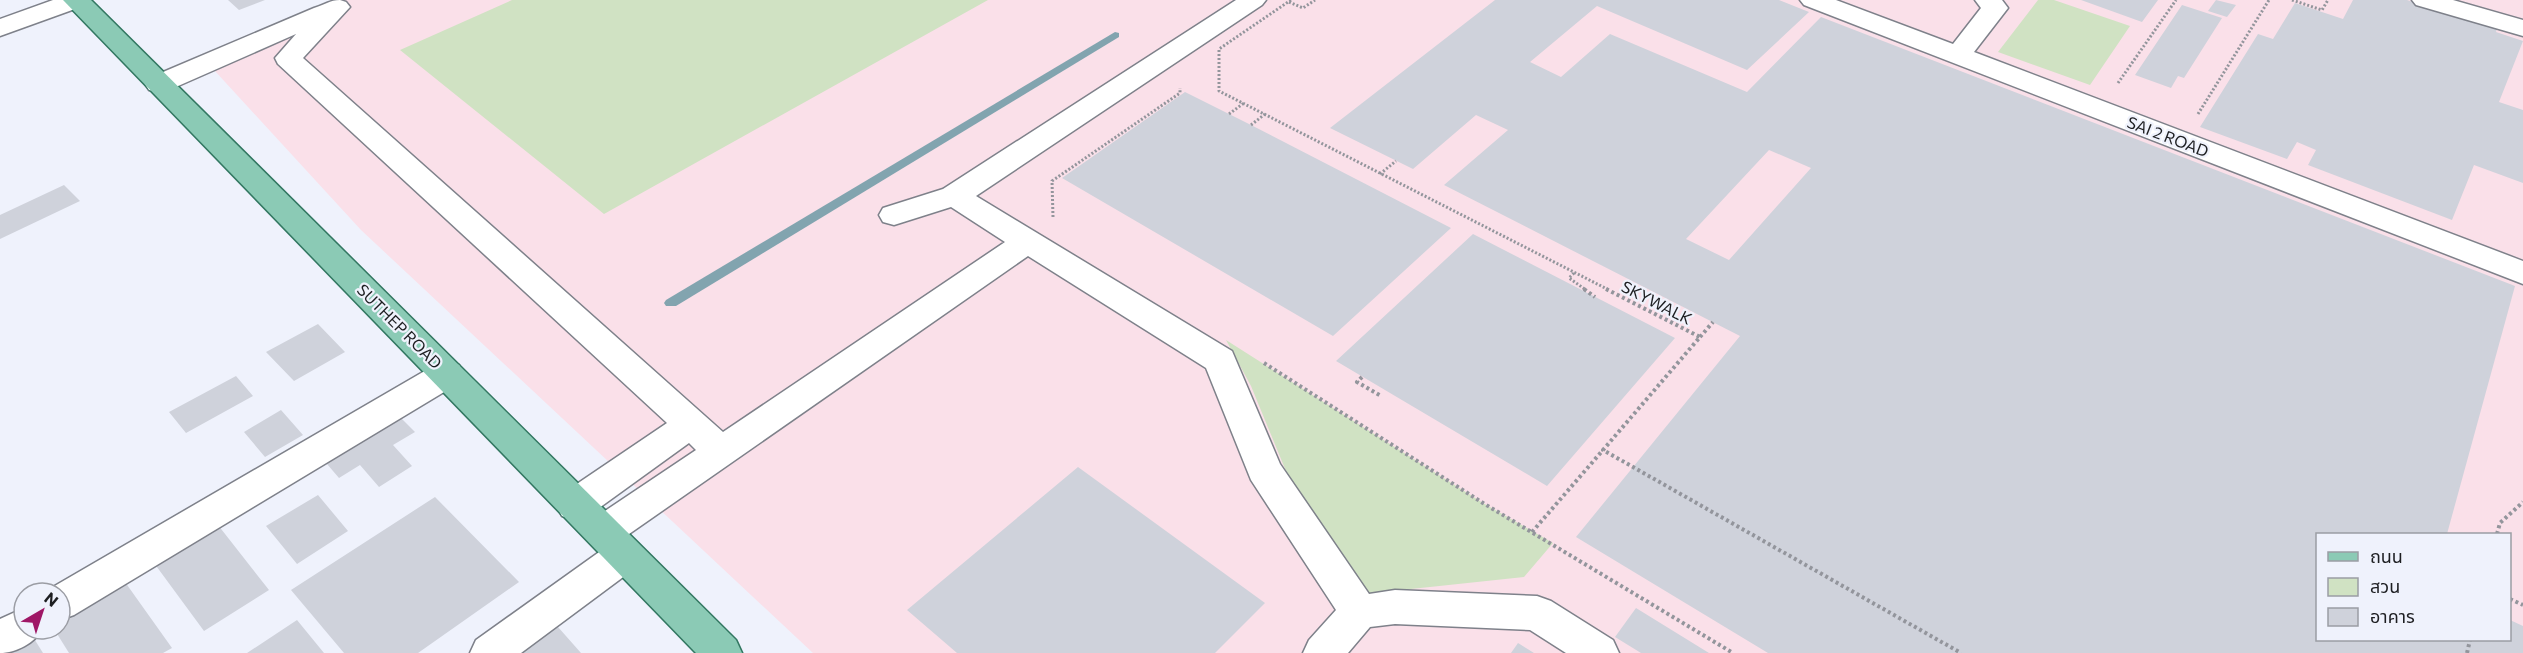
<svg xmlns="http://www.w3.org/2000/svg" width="2523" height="653" font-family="Commissioner,'Noto Sans Thai',sans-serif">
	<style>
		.education { fill: #fae0e9; fill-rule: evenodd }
		.green { fill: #d0e2c3 }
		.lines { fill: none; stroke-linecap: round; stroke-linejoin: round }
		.stream { fill: #82a4af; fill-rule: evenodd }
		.building { fill: #cfd2db; fill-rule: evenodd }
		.minor-casing { stroke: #7e818a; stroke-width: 3 }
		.major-casing { stroke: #327761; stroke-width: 3 }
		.path-far1 { stroke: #93959c; stroke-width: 3; stroke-dasharray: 2 2; stroke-linecap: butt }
		.path { stroke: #93959c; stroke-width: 4; stroke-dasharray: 3 3; stroke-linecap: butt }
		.minor { fill: #fff; fill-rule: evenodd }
		.major { fill: #8bcab5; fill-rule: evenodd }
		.path-bridge-far1 { stroke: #93959c; stroke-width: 3; stroke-dasharray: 2 2; stroke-linecap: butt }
		.path-bridge { stroke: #93959c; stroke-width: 4; stroke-dasharray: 3 3; stroke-linecap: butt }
		.labels { text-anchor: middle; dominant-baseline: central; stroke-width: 4.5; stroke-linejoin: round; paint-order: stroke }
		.street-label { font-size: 16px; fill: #1d1e21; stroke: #eff2fc }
	</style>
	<rect width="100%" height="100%" fill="#eff2fc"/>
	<!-- education -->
	<path class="education" d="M339,0H2523V653H813L361,230L203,58ZM2318,534H2510V640H2318Z"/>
	<!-- green -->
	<path class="green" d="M512,0H988L604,214L400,50Z
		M2038,0H2054L2130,26L2090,85L1998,52Z
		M1226,340L1483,503L1553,543L1524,577L1364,594L1320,554L1251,386Z"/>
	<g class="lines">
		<!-- stream -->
		<path class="stream" d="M1115,32L1119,33V37L676,306H666L664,303L666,300Z"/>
	</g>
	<!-- building -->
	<path class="building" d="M228,0H265L239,10Z
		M1495,0H1779L1809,12L1747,70L1597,6L1530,62L1561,77L1610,34L1747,92L1821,17L2515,286L2447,534H2318V640H2510V620L2523,626V653H1768L1576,537L1740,336L1444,185L1508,130L1476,115L1413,169L1330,128ZM1769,150L1811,168L1729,260L1686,239Z
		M2081,0H2158L2142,22Z
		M2216,0L2236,5L2227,17L2208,11Z
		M2353,0H2407L2497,29L2496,32L2523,41L2499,102L2523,110V183L2474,165L2452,220L2308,165L2316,150L2297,142L2287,159L2200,127L2258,34L2273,39L2295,3L2343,19Z
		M2182,5L2222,18L2184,78L2178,76L2171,88L2135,75Z
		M1185,92L1251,125L1451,228L1333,336L1062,178Z
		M64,185L80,201L0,239V215Z
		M1473,234L1675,338L1547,486L1336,361Z
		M318,324L345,352L294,381L266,352Z
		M236,376L253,396L186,433L169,412Z
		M281,410L303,435L265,457L244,432Z
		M396,413L415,432L393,445L412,466L379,487L360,465L339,478L321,457Z
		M1078,467L1265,603L1215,653H957L907,610Z
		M318,495L348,531L297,564L266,526Z
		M435,497L519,582L418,653H344L291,590Z
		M218,525L269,590L204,631L154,563Z
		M125,582L172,648L163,653H69L54,629H60V620Z
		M1636,608L1709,653H1641L1615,637Z
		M297,620L324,653H247Z
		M558,627L581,653H520Z
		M33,637L43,653H6Z
		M1518,643L1534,653H1511Z"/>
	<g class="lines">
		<defs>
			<path id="minor" d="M53,0H90L86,5L0,36V19Z
				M340,0L346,2L350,7L303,58L723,432L1005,242L951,207L894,225L883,222L879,215L883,208L943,189L1236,0H1266L1262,5L976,196L1232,351L1280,464L1369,594L1395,590L1537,596L1551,601L1613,640L1619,653H1566L1530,630L1395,624L1370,627L1348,653H1303L1309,640L1336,610L1251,480L1206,368L1028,256L619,541L625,539L638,544L644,555L638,566L521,653H470L476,640L609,545L603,547L590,543L584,532L590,521L696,450L689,443L588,516L575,520L562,516L556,505L562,494L667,423L278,64L275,58L296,34L169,90L159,92L149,90L145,84L149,78L314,8C324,5 330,0 340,0Z
				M1800,0H1836L1953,44L1981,8L1975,0H2002L2008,8L1974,52L2523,261V284L1804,5Z
				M2412,0H2453L2523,20V36L2416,5Z
				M447,361L459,365L464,374L459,383L74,615L60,620V593H45L46,591L435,365Z
				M24,608V629H42C35,643 16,653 0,653V619Z"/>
			<path id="major" d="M63,0H91L736,640L742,653H696Z"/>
		</defs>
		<!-- minor casing -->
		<use href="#minor" class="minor-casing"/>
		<!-- major casing -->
		<use href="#major" class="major-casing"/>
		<!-- path-far1 -->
		<path class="path-far1" d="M2292,0L2322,10L2328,0
			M1289,2L1303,8L1315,0
			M2118,83L2176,0
			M1229,114L1244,103
			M2198,114L2269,0
			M1251,125L1265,114
			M1380,174L1396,161
			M1053,217L1052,181L1180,93V88
			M1574,273L1569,278L1586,290"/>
		<!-- path -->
		<path class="path" d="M1584,289L1595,297
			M1700,337L1713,322
			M1264,363L1483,503L1733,653
			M1362,377L1357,382L1381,396
			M1532,532L1603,450
			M2497,534L2500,523L2523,502
			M2510,599L2523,605
			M2467,653L2470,640"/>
		<!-- minor -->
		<use href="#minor" class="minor"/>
		<!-- major -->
		<use href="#major" class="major"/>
		<!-- path-bridge-far1 -->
		<path class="path-bridge-far1" d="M1291,0L1219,49V91L1609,290"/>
		<!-- path-bridge -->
		<path class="path-bridge" d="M1606,289L1700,337L1603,450L1961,653"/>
	</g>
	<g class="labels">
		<!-- street labels -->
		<g class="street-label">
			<text transform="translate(2168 136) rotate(21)">SAI 2 ROAD</text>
			<text transform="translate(1657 302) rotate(27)">SKYWALK</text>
			<text transform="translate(400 326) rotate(45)">SUTHEP ROAD</text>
		</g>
	</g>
	<!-- legend -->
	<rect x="2316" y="533" width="195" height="108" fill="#eff2fc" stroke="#9b9da4" stroke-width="1.5"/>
	<rect x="2328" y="552" width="30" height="9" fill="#8bcab5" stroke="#9b9da4" stroke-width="1.5"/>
	<text x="2370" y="563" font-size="18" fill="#1d1e21">ถนน</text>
	<rect x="2328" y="578" width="30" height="18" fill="#d0e2c3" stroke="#9b9da4" stroke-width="1.5"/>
	<text x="2370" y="593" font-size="18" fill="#1d1e21">สวน</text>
	<rect x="2328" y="608" width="30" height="18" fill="#cfd2db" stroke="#9b9da4" stroke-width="1.5"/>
	<text x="2370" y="623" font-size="18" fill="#1d1e21">อาคาร</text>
	<!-- north arrow -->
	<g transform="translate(42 611) rotate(39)"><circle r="28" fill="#eff2fc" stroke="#9b9da4" stroke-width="1.5"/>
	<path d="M0-4.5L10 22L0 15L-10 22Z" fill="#9f1766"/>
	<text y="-9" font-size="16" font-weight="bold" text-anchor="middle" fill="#1d1e21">N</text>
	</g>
</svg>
